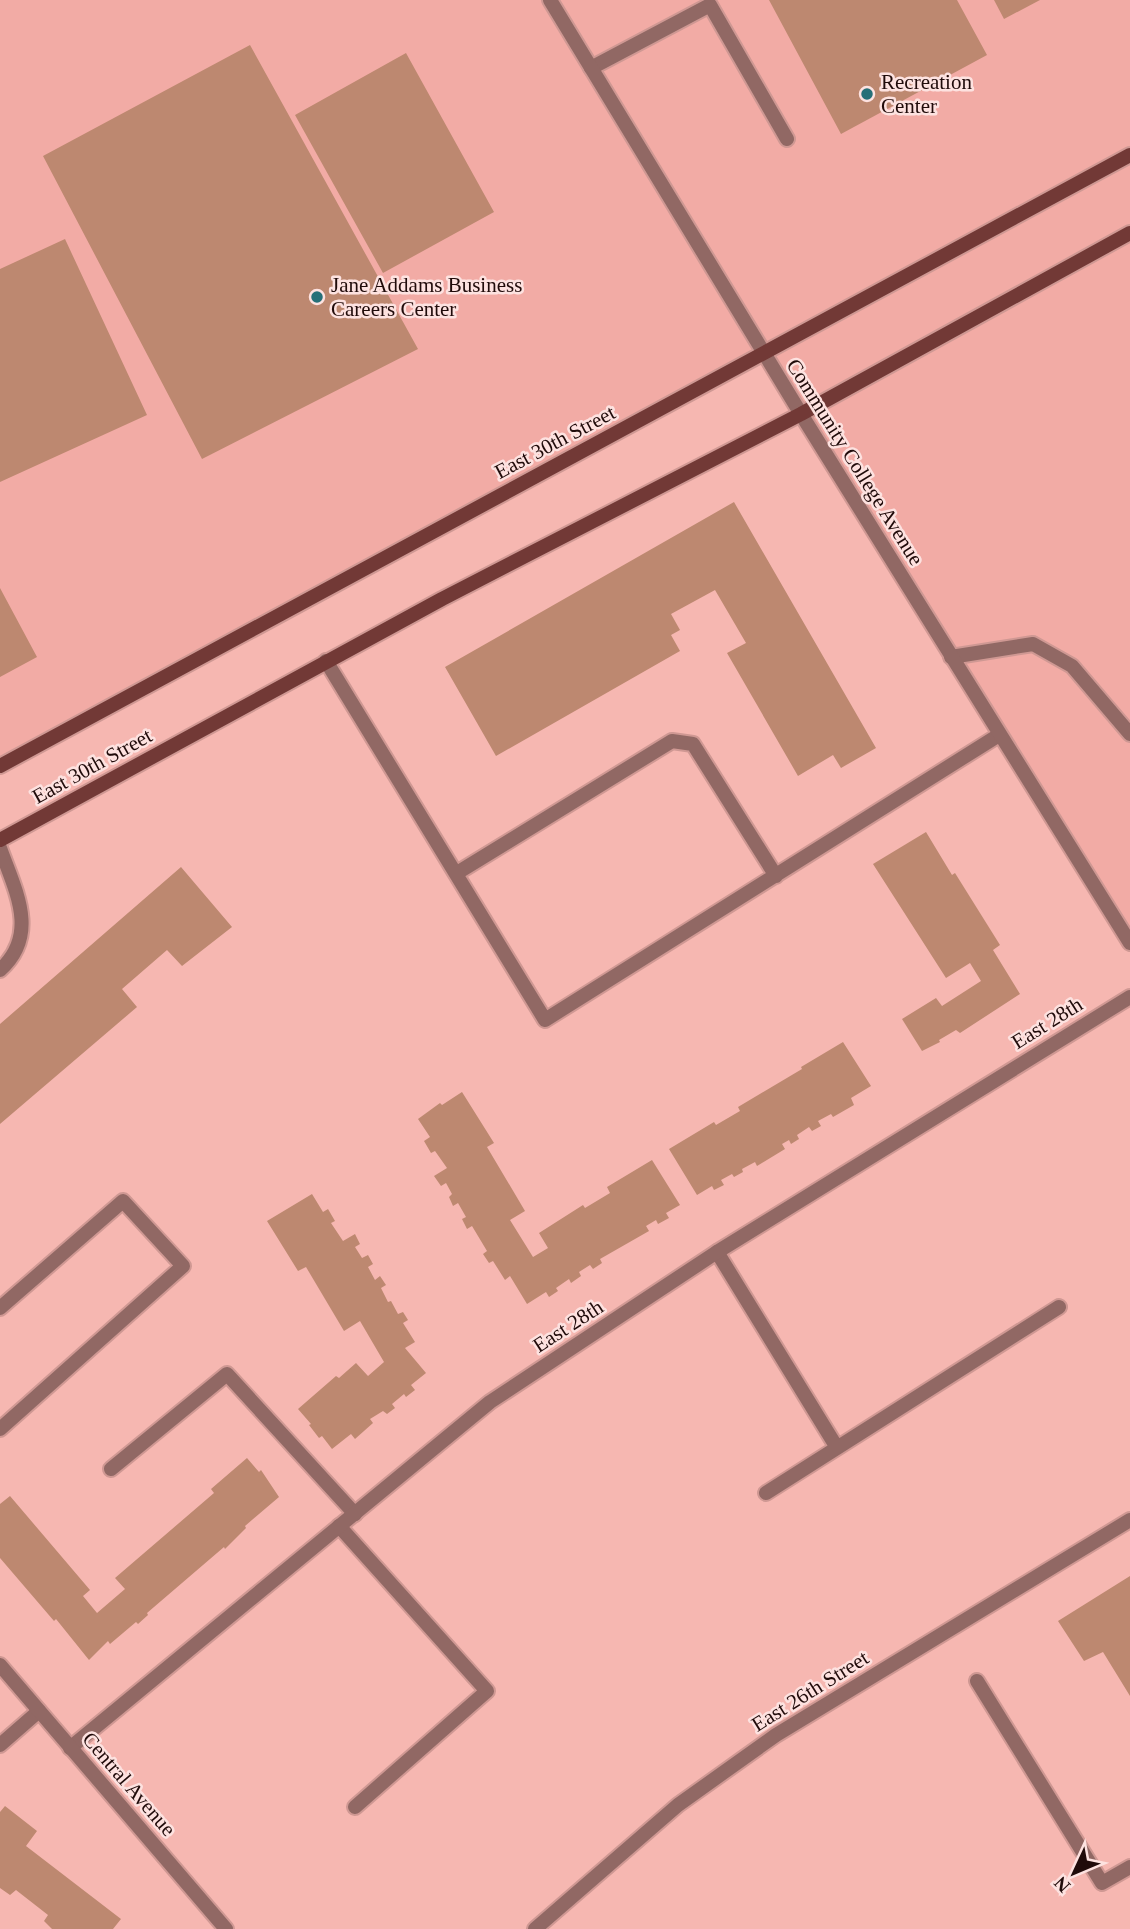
<svg xmlns="http://www.w3.org/2000/svg" width="1130" height="1929" font-family="'Times New Roman',serif">
	<style>
		.built { fill: #f2aba5 }
		.building { fill: #bd8870 }
		.lines { fill: none; stroke-linecap: round; stroke-linejoin: round }
		.service-casing { stroke: #cf9893; stroke-width: 18 }
		.minor-casing { stroke: #cf9893; stroke-width: 18 }
		.tertiary-casing { stroke: #cf9893; stroke-width: 18 }
		.secondary-casing { stroke: #cf9893; stroke-width: 18 }
		.service { stroke: #916864; stroke-width: 14 }
		.minor { stroke: #916864; stroke-width: 14 }
		.tertiary { stroke: #916864; stroke-width: 14 }
		.secondary { stroke: #723936; stroke-width: 14 }
		.poi-dot { fill: #267078; stroke: #fde2e0; stroke-width: 2.5 }
		.labels { text-anchor: middle; dominant-baseline: central; stroke-width: 5; stroke-linejoin: round; paint-order: stroke }
		.poi-label { font-size: 21px; fill: #200b0a; stroke: #fde2e0; text-anchor: start }
		.street-label { font-size: 21px; fill: #200b0a; stroke: #fde2e0 }
	</style>
	<rect width="100%" height="100%" fill="#f6b7b1"/>
	<!-- built -->
	<path class="built" d="M0,0H1130V943L763,353L0,766Z"/>
	<!-- building -->
	<path class="building" d="M769,0H957L987,55L841,134Z
		M994,0H1040L1004,19Z
		M250,45L418,349L202,459L43,156Z
		M406,53L494,212L383,273L295,115Z
		M65,239L147,415L0,482V269Z
		M734,502L876,748L841,768L833,755L798,776L727,653L746,643L715,590L671,614L680,630L671,635L680,651L496,756L445,667Z
		M0,588L37,657L0,677Z
		M926,832L952,875L955,873L1000,945L993,950L1020,994L960,1033L956,1030L939,1040L940,1042L922,1051L902,1019L936,998L942,1006L981,981L970,963L946,978L873,864Z
		M181,867L232,927L182,966L167,950L122,989L137,1007L0,1124V1024Z
		M843,1042L871,1086L851,1098L854,1105L833,1117L831,1114L818,1121L821,1126L812,1131L809,1127L797,1135L799,1139L791,1144L789,1140L782,1144L785,1149L757,1166L755,1162L742,1169L743,1172L734,1177L732,1174L721,1180L724,1185L714,1190L712,1186L697,1195L669,1149L714,1122L716,1125L740,1111L738,1107L802,1069L801,1067Z
		M462,1092L494,1143L487,1147L525,1211L510,1220L533,1257L548,1248L539,1233L583,1205L585,1208L610,1193L607,1187L652,1160L680,1205L666,1213L669,1218L658,1224L656,1220L646,1226L649,1231L600,1259L602,1263L593,1269L590,1265L579,1272L581,1276L571,1283L569,1279L556,1288L558,1291L549,1297L546,1292L527,1304L510,1276L505,1280L493,1261L489,1263L483,1254L487,1251L472,1226L467,1229L462,1219L466,1217L458,1203L453,1206L449,1197L452,1194L446,1183L441,1186L434,1176L447,1168L435,1151L431,1153L424,1141L430,1137L418,1119L440,1103L442,1105Z
		M312,1194L323,1212L328,1209L335,1221L331,1223L343,1241L355,1234L360,1244L355,1247L362,1258L368,1255L373,1264L368,1267L375,1280L380,1276L386,1285L381,1288L388,1302L391,1301L398,1314L403,1312L408,1320L403,1323L415,1342L405,1348L426,1373L411,1385L415,1390L406,1397L404,1394L392,1404L395,1408L387,1414L383,1411L370,1419L373,1423L355,1439L351,1434L332,1449L322,1436L319,1438L309,1425L311,1424L298,1409L336,1376L339,1378L356,1363L368,1376L384,1362L360,1321L344,1331L306,1267L298,1271L267,1221Z
		M247,1458L259,1472L261,1470L279,1497L245,1526L246,1528L225,1549L224,1547L147,1613L148,1615L138,1624L136,1622L110,1644L108,1641L89,1660L56,1619L54,1621L0,1558V1504L10,1496L90,1590L83,1596L97,1613L125,1589L115,1578L214,1493L211,1489Z
		M1130,1576V1696L1103,1652L1084,1661L1058,1621Z
		M5,1806L37,1831L26,1846L121,1919L113,1929H52L44,1921L48,1915L16,1890L10,1895L0,1888V1812Z"/>
	<g class="lines">
		<defs>
			<path id="service" d="M591,68L710,5L787,139
				M951,657L1033,644L1072,666L1130,734
				M326,661L545,1020L999,735
				M0,848C15,890 40,934 0,970
				M457,873L672,741L693,744L776,876
				M717,1252L836,1446
				M0,1308L123,1201L183,1266L0,1429
				M111,1469L227,1374L355,1514
				M766,1493L1059,1307
				M339,1526L487,1691L355,1807
				M977,1681L1102,1883L1130,1867
				M0,1745L39,1711"/>
			<path id="minor" d="M70,1748L490,1402L717,1252L1130,997
				M535,1929L678,1805L776,1735L1130,1520"/>
			<path id="tertiary" d="M550,0L801,414L1130,943
				M0,1665L226,1929"/>
			<path id="secondary" d="M0,766L1130,155
				M0,840L442,599L801,414L1130,233"/>
		</defs>
		<!-- service casing -->
		<use href="#service" class="service-casing"/>
		<!-- minor casing -->
		<use href="#minor" class="minor-casing"/>
		<!-- tertiary casing -->
		<use href="#tertiary" class="tertiary-casing"/>
		<!-- secondary casing -->
		<use href="#secondary" class="secondary-casing"/>
		<!-- service -->
		<use href="#service" class="service"/>
		<!-- minor -->
		<use href="#minor" class="minor"/>
		<!-- tertiary -->
		<use href="#tertiary" class="tertiary"/>
		<!-- secondary -->
		<use href="#secondary" class="secondary"/>
	</g>
	<!-- markers -->
	<g class="poi-dot">
		<circle cx="867" cy="94" r="7"/>
		<circle cx="317" cy="297" r="7"/>
	</g>
	<g class="labels">
		<!-- poi labels -->
		<g class="poi-label">
			<text x="881" y="82">Recreation<tspan x="881" dy="24">Center</tspan></text>
			<text x="331" y="285">Jane Addams Business<tspan x="331" dy="24">Careers Center</tspan></text>
		</g>
		<!-- street labels -->
		<g class="street-label">
			<text transform="translate(555 442) rotate(-28)">East 30th Street</text>
			<text transform="translate(855 462) rotate(58)">Community College Avenue</text>
			<text transform="translate(92 766) rotate(-29)">East 30th Street</text>
			<text transform="translate(1047 1023) rotate(-32)">East 28th</text>
			<text transform="translate(568 1326) rotate(-33)">East 28th</text>
			<text transform="translate(810 1691) rotate(-32)">East 26th Street</text>
			<text transform="translate(129 1784) rotate(49)">Central Avenue</text>
		</g>
	</g>
	<!-- north arrow -->
	<g transform="translate(1074 1873) rotate(226)" stroke="#fde2e0" stroke-width="5" paint-order="stroke">
	<path d="M0-5L12 26L0 18L-12 26Z" fill="#200b0a"/>
	<text y="-10" font-size="19" font-weight="bold" text-anchor="middle" fill="#200b0a">N</text>
	</g>
</svg>
